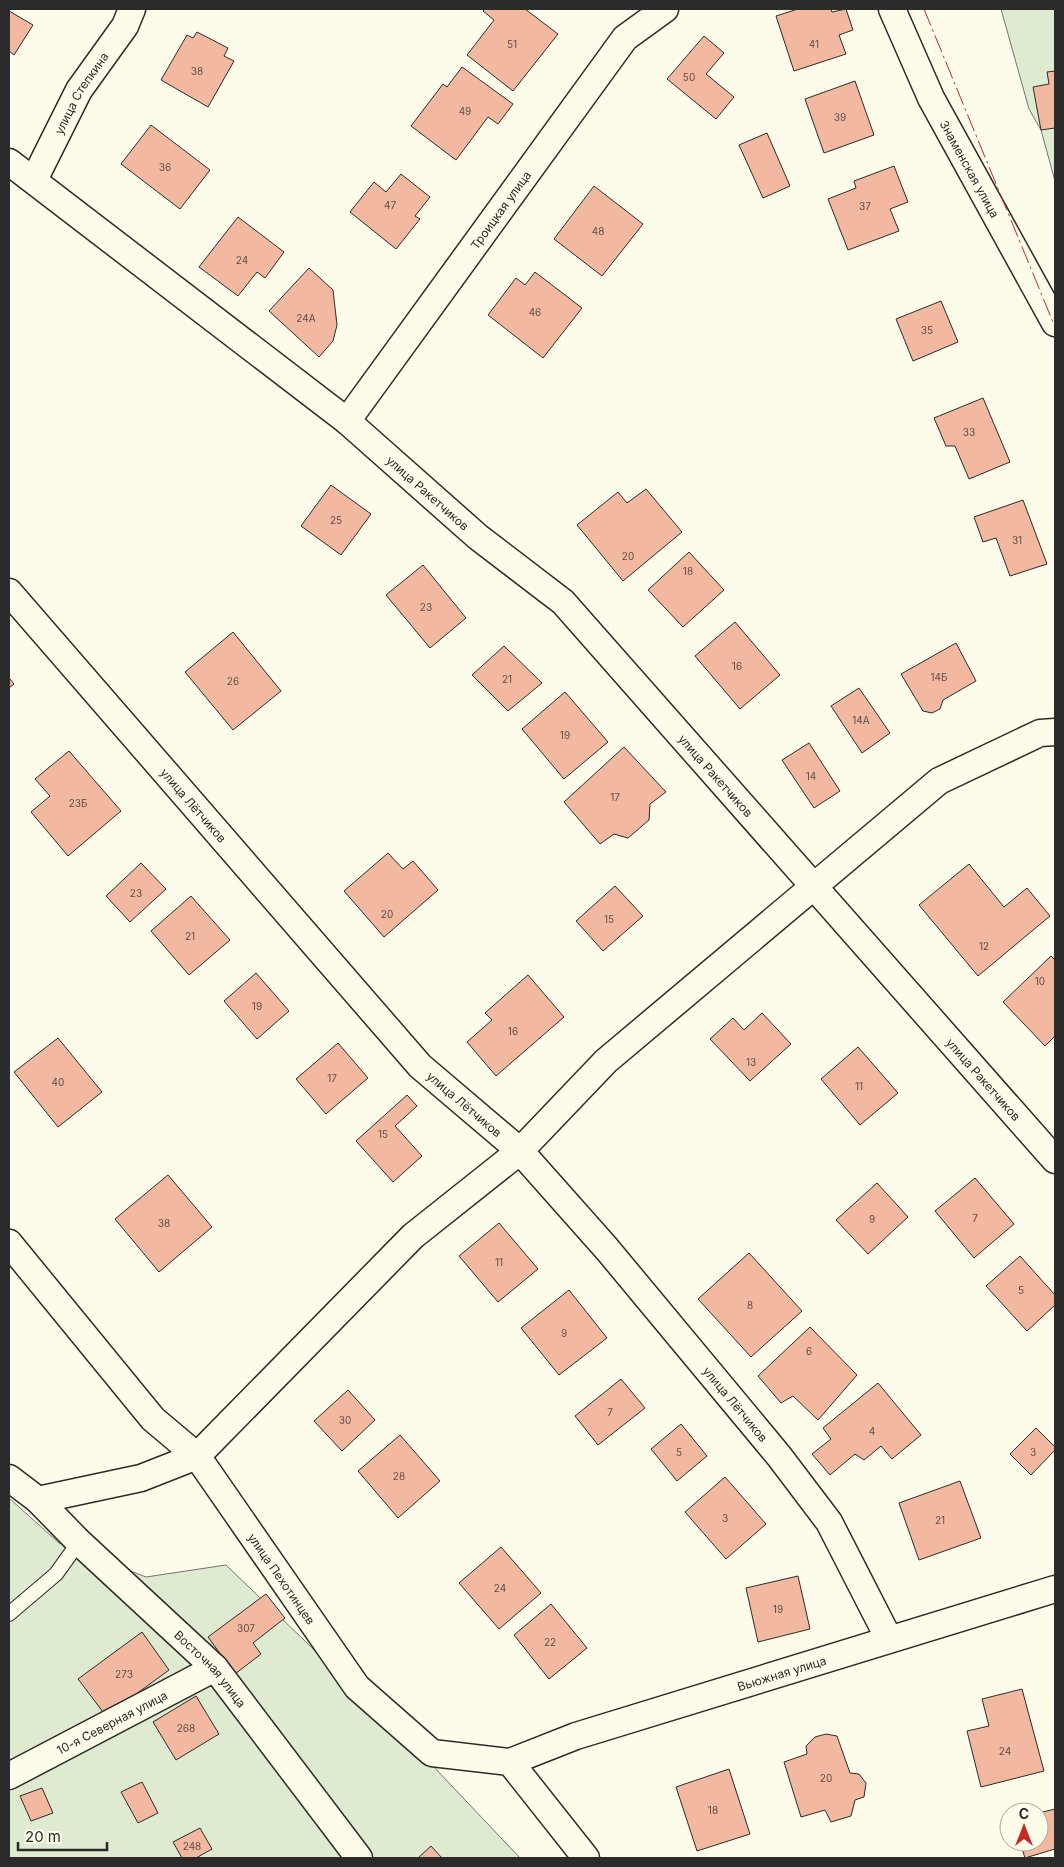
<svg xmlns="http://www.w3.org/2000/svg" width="1064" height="1867" font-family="Inter,sans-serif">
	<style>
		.green { fill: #deebd1; stroke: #74746e }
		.building { fill: #f2b8a0; stroke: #2b2b2b }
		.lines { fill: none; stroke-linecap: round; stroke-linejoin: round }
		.service-casing { stroke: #2b2b2b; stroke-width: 16 }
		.minor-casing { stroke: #2b2b2b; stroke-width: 29 }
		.service { stroke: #fdfbea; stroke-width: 14 }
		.minor { stroke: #fdfbea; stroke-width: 26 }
		.power { stroke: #c62828; stroke-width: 1; stroke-dasharray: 18 4 2.5 4; stroke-linecap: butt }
		.labels { text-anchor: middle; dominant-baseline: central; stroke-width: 4; stroke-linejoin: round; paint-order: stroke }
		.number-label { font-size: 10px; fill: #5d4e48 }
		.street-label { font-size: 12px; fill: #2b2b2b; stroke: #fdfbea }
	</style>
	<rect width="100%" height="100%" fill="#fdfbea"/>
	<!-- green -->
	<path class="green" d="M1001,9H1055V181L1041,130L1029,109Z
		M9,1498L59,1543L146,1577L226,1565L414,1746L520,1858H9Z"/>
	<!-- building -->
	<path class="building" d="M485,9H525L558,34L513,91L467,55L494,20L483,11Z
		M798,9H831L832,12L846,9L853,30L839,35L846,54L794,71L776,16Z
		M9,11L33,25L14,55L9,51Z
		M197,32L228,48L224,56L234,61L208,107L161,80L187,35L193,38Z
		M704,36L724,53L706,74L734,97L716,119L667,79Z
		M462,67L513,104L498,124L488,117L456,160L411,126L443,84L447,87Z
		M1055,71V128L1041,130L1033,87L1049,84L1047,72Z
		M855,81L874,135L824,153L805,99Z
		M151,125L210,170L180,209L121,164Z
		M767,133L790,186L763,198L739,145Z
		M894,166L908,202L890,209L899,231L848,250L828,199L856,188L854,181Z
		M401,174L430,197L415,216L420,219L396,249L350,212L374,182L386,192Z
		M594,186L643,224L602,276L554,239Z
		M238,217L284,252L265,278L257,272L238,296L199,267Z
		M309,268L333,290L337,325L333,341L319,357L269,311Z
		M535,272L582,308L543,358L488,315L516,278L525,285Z
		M941,301L958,342L913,361L896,319Z
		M983,398L1010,462L969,479L955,446H946L934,418Z
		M331,485L371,514L341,555L301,526Z
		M646,489L682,532L623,581L577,525L618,492L627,503Z
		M1023,500L1047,564L1010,576L996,538L983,542L974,517Z
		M689,552L724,590L683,627L648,590Z
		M423,565L466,618L430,648L386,595Z
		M735,622L780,675L740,709L695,656Z
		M233,632L281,691L233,730L185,672Z
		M956,643L976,681L943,700L940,709L932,713L923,711L901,674Z
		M504,646L542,683L508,711L472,675Z
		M9,678L14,684L9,688Z
		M859,688L890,733L862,753L831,706Z
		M565,692L608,742L564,779L522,729Z
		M809,743L840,791L814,808L782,760Z
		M624,747L666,792L650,804L649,820L628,838L614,834L600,844L564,802Z
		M69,751L121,811L68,856L31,812L50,796L35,779Z
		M388,853L403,869L413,861L438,890L384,937L344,891Z
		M141,863L166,889L130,922L106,896Z
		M969,864L1004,907L1027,888L1050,916L978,976L919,905Z
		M615,886L643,916L603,951L576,921Z
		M191,896L230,940L189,975L151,931Z
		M1051,956L1055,960V1036L1045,1046L1003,1002Z
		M256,973L289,1011L257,1039L224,1001Z
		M528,975L564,1017L496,1076L467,1042L492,1020L485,1013Z
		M762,1013L791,1044L750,1081L710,1039L733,1018L744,1030Z
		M58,1038L102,1092L58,1127L14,1072Z
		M338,1043L368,1078L326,1114L296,1079Z
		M858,1047L898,1093L860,1125L821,1079Z
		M407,1095L417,1106L395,1126L422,1156L393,1182L356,1141Z
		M168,1175L212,1227L159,1272L115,1219Z
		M975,1178L1014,1224L974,1258L935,1211Z
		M877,1183L908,1217L868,1254L836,1220Z
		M499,1223L538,1269L498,1302L459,1256Z
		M749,1253L802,1311L751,1357L698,1299Z
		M1020,1256L1055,1295V1305L1027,1331L986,1286Z
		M569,1290L607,1338L559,1375L521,1328Z
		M810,1327L857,1375L818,1420L793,1396L781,1403L758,1376Z
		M621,1379L645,1408L598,1445L575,1416Z
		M878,1383L921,1435L892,1459L881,1446L864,1460L855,1454L830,1475L812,1454L831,1439L823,1428Z
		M348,1390L375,1420L342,1451L314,1421Z
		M681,1424L707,1456L677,1481L651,1449Z
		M1036,1428L1055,1447V1450L1031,1475L1010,1454Z
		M400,1435L440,1481L398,1518L358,1471Z
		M725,1477L766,1524L726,1559L685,1512Z
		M960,1481L981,1538L919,1560L899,1503Z
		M501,1547L541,1593L499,1629L459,1583Z
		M798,1576L810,1629L758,1642L746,1588Z
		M266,1594L285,1618L253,1643L261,1654L235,1674L208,1637Z
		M551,1604L587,1648L549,1679L514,1635Z
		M142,1632L169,1670L106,1716L78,1679Z
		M1022,1689L1044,1771L981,1787L967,1731L989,1726L982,1699Z
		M196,1696L219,1734L176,1760L153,1722Z
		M826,1734L837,1736L850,1773L859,1774L866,1783L864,1797L855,1800L851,1816L831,1822L825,1810L801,1817L784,1762L807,1754L806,1746L815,1737Z
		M729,1769L750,1834L697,1851L676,1787Z
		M142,1782L158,1813L138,1823L121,1792Z
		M42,1788L53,1813L31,1821L20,1796Z
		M1055,1809V1849L1025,1858L1020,1842H1039V1813Z
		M200,1828L212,1849L196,1858H182L173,1842Z
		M431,1846L442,1858H418Z"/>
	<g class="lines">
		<defs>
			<path id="service" d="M9,1614L56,1574L79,1542"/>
			<g id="minor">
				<path id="s1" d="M892,9L931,98L1055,323"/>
				<path id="s2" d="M9,162L347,421L478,537L563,602L1055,1160"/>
				<path id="s3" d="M34,180L79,90L125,26L132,9"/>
				<path id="s4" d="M347,421L625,38L665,9"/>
				<path id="s5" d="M9,592L420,1066L520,1151L607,1249L779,1456L829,1522L889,1639"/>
				<path id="s6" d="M9,1243L153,1419L197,1456L357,1687L432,1753L510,1762L586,1858"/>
				<path id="s7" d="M9,1478L38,1500L79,1542L215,1668L359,1858"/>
				<path d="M38,1500L141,1478L197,1456L413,1236L520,1151L606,1061L939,781L1040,733L1055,732"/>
				<path id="s8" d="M510,1762L576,1736L1055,1589"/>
				<path id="s9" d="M9,1776L215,1668"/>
			</g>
		</defs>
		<!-- service casing -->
		<use href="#service" class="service-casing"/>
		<!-- minor casing -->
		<use href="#minor" class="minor-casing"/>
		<!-- service -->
		<use href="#service" class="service"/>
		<!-- minor -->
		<use href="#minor" class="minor"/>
		<!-- power -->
		<path class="power" d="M924,9L1055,327"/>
	</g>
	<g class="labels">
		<!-- number labels -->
		<g class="number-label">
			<text x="512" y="44">51</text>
			<text x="814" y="44">41</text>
			<text x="197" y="71">38</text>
			<text x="689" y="77">50</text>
			<text x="465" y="111">49</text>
			<text x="840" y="117">39</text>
			<text x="165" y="167">36</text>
			<text x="390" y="205">47</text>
			<text x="865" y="206">37</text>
			<text x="598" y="231">48</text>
			<text x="242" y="260">24</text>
			<text x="535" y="312">46</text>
			<text x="306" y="318">24А</text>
			<text x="927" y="330">35</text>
			<text x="969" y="432">33</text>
			<text x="336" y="520">25</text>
			<text x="1017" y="540">31</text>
			<text x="628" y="556">20</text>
			<text x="688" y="571">18</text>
			<text x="426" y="607">23</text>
			<text x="737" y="666">16</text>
			<text x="939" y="677">14Б</text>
			<text x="507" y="679">21</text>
			<text x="233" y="681">26</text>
			<text x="861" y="720">14А</text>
			<text x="565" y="735">19</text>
			<text x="811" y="776">14</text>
			<text x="615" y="797">17</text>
			<text x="78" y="803">23Б</text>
			<text x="136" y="893">23</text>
			<text x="387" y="914">20</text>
			<text x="609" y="919">15</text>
			<text x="190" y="936">21</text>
			<text x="984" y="946">12</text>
			<text x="1040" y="981">10</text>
			<text x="257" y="1006">19</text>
			<text x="513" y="1031">16</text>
			<text x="751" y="1062">13</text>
			<text x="332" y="1078">17</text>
			<text x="58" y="1082">40</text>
			<text x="859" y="1086">11</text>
			<text x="383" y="1134">15</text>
			<text x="975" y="1218">7</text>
			<text x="872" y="1219">9</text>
			<text x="164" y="1223">38</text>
			<text x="499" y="1262">11</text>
			<text x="1021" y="1290">5</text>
			<text x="750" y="1305">8</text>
			<text x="564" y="1333">9</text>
			<text x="809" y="1351">6</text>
			<text x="610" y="1412">7</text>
			<text x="345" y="1420">30</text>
			<text x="872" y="1431">4</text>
			<text x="679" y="1452">5</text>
			<text x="1033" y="1452">3</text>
			<text x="399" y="1476">28</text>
			<text x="725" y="1518">3</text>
			<text x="940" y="1520">21</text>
			<text x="500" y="1588">24</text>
			<text x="778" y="1609">19</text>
			<text x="246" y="1628">307</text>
			<text x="550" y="1642">22</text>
			<text x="124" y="1674">273</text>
			<text x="186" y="1728">268</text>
			<text x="1005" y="1751">24</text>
			<text x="826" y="1778">20</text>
			<text x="713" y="1810">18</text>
			<text x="192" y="1846">248</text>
		</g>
		<!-- street labels -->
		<g class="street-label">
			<text stroke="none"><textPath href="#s3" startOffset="99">улица Степкина</textPath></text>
			<text stroke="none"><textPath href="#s1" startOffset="178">Знаменская улица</textPath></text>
			<text stroke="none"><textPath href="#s4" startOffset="261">Троицкая улица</textPath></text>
			<text stroke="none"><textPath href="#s2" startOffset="534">улица Ракетчиков</textPath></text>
			<text stroke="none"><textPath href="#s2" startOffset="939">улица Ракетчиков</textPath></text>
			<text stroke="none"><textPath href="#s5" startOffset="282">улица Лётчиков</textPath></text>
			<text stroke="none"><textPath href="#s2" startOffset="1344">улица Ракетчиков</textPath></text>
			<text stroke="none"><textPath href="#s5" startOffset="686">улица Лётчиков</textPath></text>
			<text stroke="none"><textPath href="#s5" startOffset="1091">улица Лётчиков</textPath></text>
			<text stroke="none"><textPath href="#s6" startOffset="434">улица Пехотинцев</textPath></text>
			<text stroke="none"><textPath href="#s7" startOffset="278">Восточная улица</textPath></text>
			<text stroke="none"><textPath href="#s8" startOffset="286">Вьюжная улица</textPath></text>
			<text stroke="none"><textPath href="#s9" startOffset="116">10-я Северная улица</textPath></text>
		</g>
	</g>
	<!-- border -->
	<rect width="1064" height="1867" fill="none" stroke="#2b2b2b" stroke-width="20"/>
	<!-- north arrow -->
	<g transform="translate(1024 1827)"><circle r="24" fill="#fdfbea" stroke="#a9a89e"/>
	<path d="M0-4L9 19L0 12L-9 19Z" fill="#c62828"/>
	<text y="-8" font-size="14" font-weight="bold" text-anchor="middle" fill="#2b2b2b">С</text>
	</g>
	<!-- scale -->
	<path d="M18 1842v8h89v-8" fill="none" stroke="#2b2b2b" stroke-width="2.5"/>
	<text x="25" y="1842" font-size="15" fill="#2b2b2b" stroke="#fdfbea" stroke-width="4" paint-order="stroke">20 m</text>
</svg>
